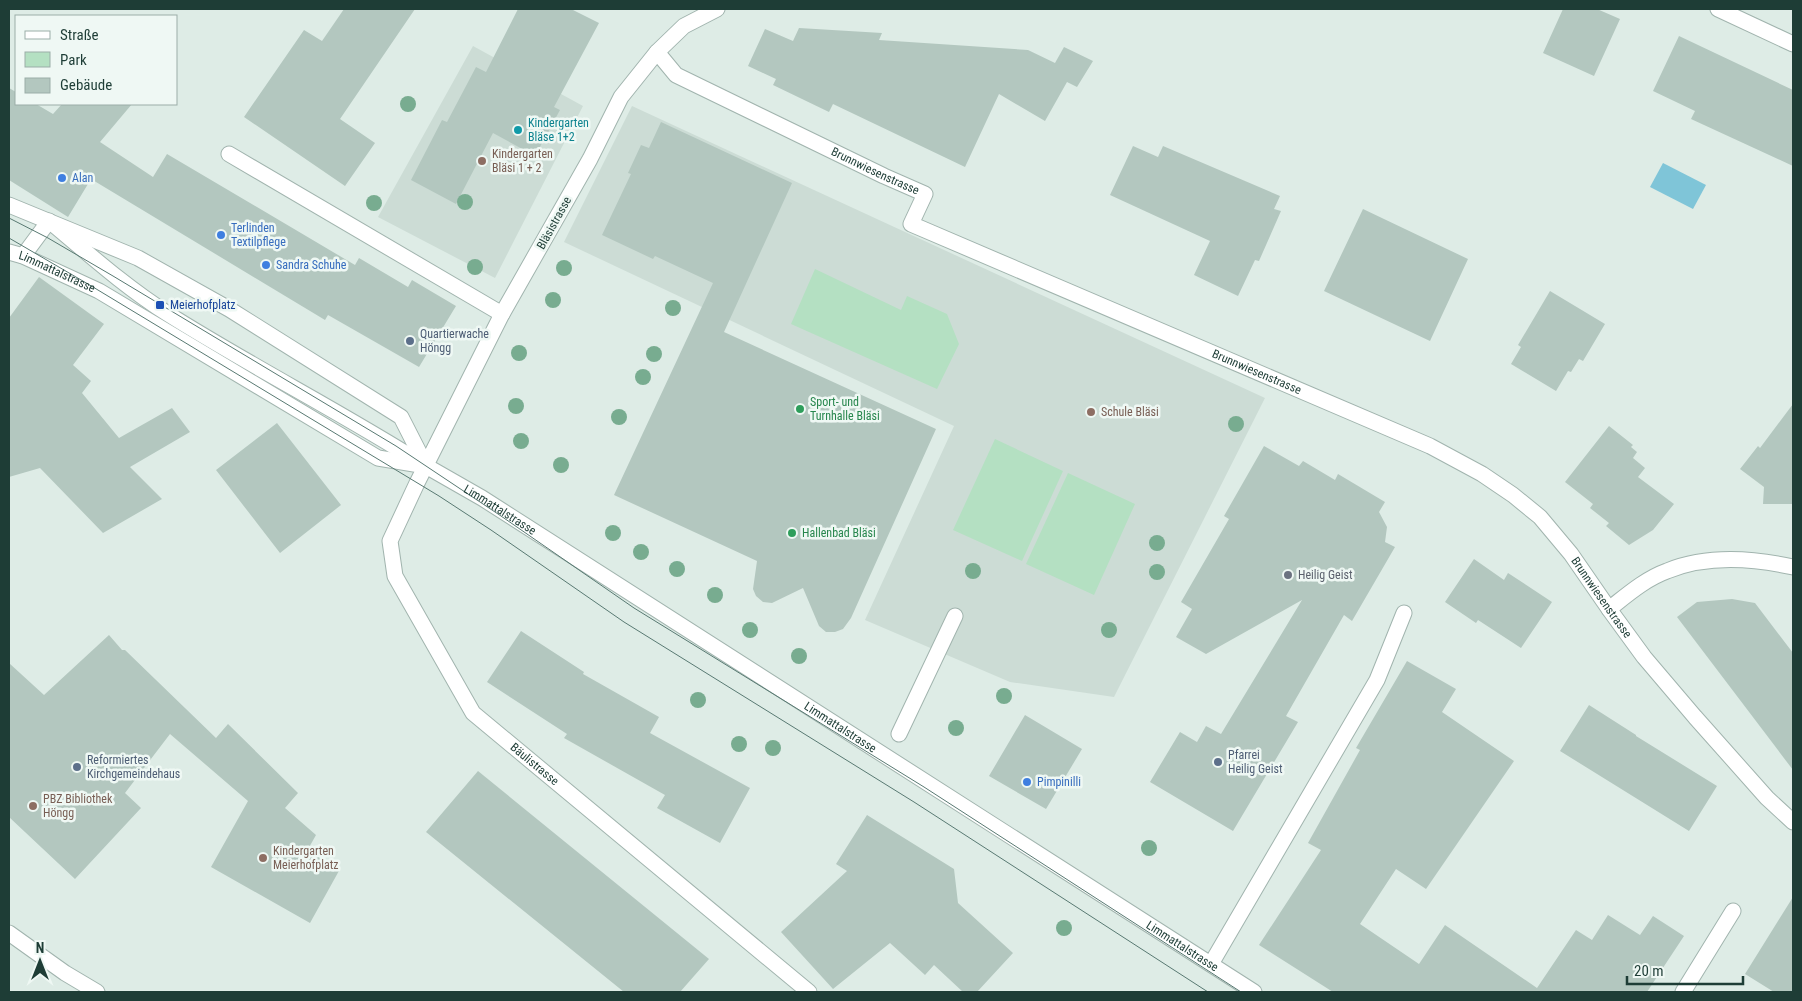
<svg xmlns="http://www.w3.org/2000/svg" width="1802" height="1001" font-family="'Roboto Condensed',sans-serif">
	<style>
		.built { fill: #ccdcd5 }
		.green { fill: #b4e0c2 }
		.water { fill: #7fc5d8 }
		.building { fill: #b3c7bf }
		.lines { fill: none; stroke-linecap: round; stroke-linejoin: round }
		.lane-casing { stroke: #a1b4ae; stroke-width: 17 }
		.street-casing { stroke: #a1b4ae; stroke-width: 17 }
		.lane { stroke: #fff; stroke-width: 15 }
		.street { stroke: #fff; stroke-width: 15 }
		.tram { stroke: #587972; stroke-width: 1 }
		.tree { fill: #78ac90 }
		.culture-dot { fill: #0f9aa8; stroke: #eff8f4; stroke-width: 2 }
		.education-dot { fill: #8d6e63; stroke: #eff8f4; stroke-width: 2 }
		.shop-dot { fill: #3f7fe0; stroke: #eff8f4; stroke-width: 2 }
		.transit-dot { fill: #1a4fb4; stroke: #eff8f4; stroke-width: 2 }
		.service-dot { fill: #5c6f8a; stroke: #eff8f4; stroke-width: 2 }
		.leisure-dot { fill: #2e9e5b; stroke: #eff8f4; stroke-width: 2 }
		.worship-dot { fill: #6b7280; stroke: #eff8f4; stroke-width: 2 }
		.labels { text-anchor: middle; dominant-baseline: central; stroke-width: 5; stroke-linejoin: round; paint-order: stroke }
		.culture-label { font-size: 12px; fill: #0d838f; stroke: #eff8f4; text-anchor: start }
		.education-label { font-size: 12px; fill: #785e54; stroke: #eff8f4; text-anchor: start }
		.street-label { font-size: 12px; fill: #1e3d36; stroke: #eff8f4 }
		.shop-label { font-size: 12px; fill: #366cbe; stroke: #eff8f4; text-anchor: start }
		.transit-label { font-size: 12px; fill: #164399; stroke: #eff8f4; text-anchor: start }
		.service-label { font-size: 12px; fill: #4e5e75; stroke: #eff8f4; text-anchor: start }
		.leisure-label { font-size: 12px; fill: #27864d; stroke: #eff8f4; text-anchor: start }
		.worship-label { font-size: 12px; fill: #5b616d; stroke: #eff8f4; text-anchor: start }
	</style>
	<rect width="100%" height="100%" fill="#deece6"/>
	<!-- built -->
	<path class="built" d="M473,46L583,106L495,278L378,217Z
		M632,106L1265,398L1114,697L1010,682L865,620L954,426L564,242Z"/>
	<!-- green -->
	<path class="green" d="M815,269L901,310L907,296L947,314L959,344L937,389L791,324Z
		M995,439L1063,471L1022,561L953,530Z
		M1068,473L1135,504L1094,595L1026,564Z"/>
	<!-- water -->
	<path class="water" d="M1663,163L1706,185L1693,209L1650,187Z"/>
	<!-- building -->
	<path class="building" d="M344,9H415L340,119L375,143L345,186L244,117L304,30L322,41Z
		M518,9H571L599,23L554,107L560,110L535,156L493,133L456,204L411,180L442,120L447,122L476,67L486,72Z
		M1563,9H1597L1620,19L1594,76L1543,53Z
		M799,28L882,33L879,40L1028,50L1055,63L1064,47L1093,61L1077,87L1067,82L1045,121L999,94L965,167L833,104L829,112L773,85L776,79L748,66L765,29L793,41Z
		M1679,36L1793,90V166L1691,119L1695,111L1653,91Z
		M9,88L16,92V104H36L53,114L62,104H132L100,142L153,177L167,154L355,265L359,258L408,287L412,280L456,306L419,367L328,315L325,320L91,179L68,217L9,180Z
		M661,122L792,183L724,332L936,429L851,618L843,629L835,632H826L819,626L803,588L772,603L763,602L756,596L753,589L757,561L614,495L713,283L655,256L653,259L602,235L631,174L628,173L641,145L649,148Z
		M1133,146L1158,157L1163,146L1280,196L1274,209L1281,211L1259,261L1255,260L1238,296L1194,275L1210,241L1110,195Z
		M1363,209L1468,259L1430,341L1324,291Z
		M39,277L104,324L73,365L91,381L82,393L119,438L172,408L190,432L130,467L162,499L103,533L40,468L9,477V318Z
		M1550,291L1605,324L1583,361L1579,359L1571,372L1568,371L1556,391L1511,364L1521,347L1518,345Z
		M1793,404V504H1763L1764,487L1740,469L1758,446L1760,448Z
		M277,423L341,505L280,553L216,470Z
		M1609,426L1633,445L1631,447L1637,452L1633,458L1645,468L1638,477L1674,504L1653,530L1629,545L1606,526L1609,523L1590,508L1593,504L1565,482Z
		M1264,446L1299,466L1303,461L1335,480L1338,474L1385,502L1379,512L1387,527L1385,542L1395,547L1352,621L1344,615L1286,716L1298,722L1233,831L1150,782L1180,732L1197,742L1206,726L1221,734L1302,600L1206,654L1176,637L1192,609L1181,602L1229,519L1224,516Z
		M1474,559L1504,580L1508,573L1552,602L1521,648L1478,620L1476,623L1445,602Z
		M1732,599L1755,603L1793,653V770L1677,617L1697,602Z
		M521,631L584,672L583,674L659,717L650,733L750,788L720,843L657,808L665,795L564,738L567,734L487,682Z
		M109,635L122,650H125L216,738L228,724L298,793L285,808L316,835L307,851L340,869L310,923L211,867L248,801L170,734L125,793L141,808L75,879L9,817V663L44,695Z
		M1407,661L1456,689L1442,712L1514,761L1426,889L1396,869L1360,924L1419,964L1445,925L1537,988L1576,930L1592,940L1608,915L1640,935L1653,916L1684,936L1647,992H1333L1259,945L1321,850L1308,843L1360,750L1356,748Z
		M1589,705L1636,735V736L1717,786L1689,831L1560,751Z
		M1025,715L1082,749L1046,809L989,776Z
		M478,771L709,959L680,992H624L426,832Z
		M867,815L954,869L958,903L1013,953L977,992H963L934,965L925,975L890,943L833,989L781,932L847,871L836,864Z
		M1793,897V992H1774L1745,974Z"/>
	<g class="lines">
		<defs>
			<path id="lane" d="M229,154L502,314
				M54,225C91,256 127,288 168,314C252,367 341,412 426,466
				M1609,609C1627,595 1645,579 1667,571C1706,555 1752,558 1793,567
				M899,734L955,616
				M1211,964L1377,680L1404,613
				M1683,992L1733,911"/>
			<g id="street">
				<path id="s1" d="M717,9L684,26L657,52L621,97L590,159L502,314L417,483L390,541L395,576L473,713L809,992"/>
				<path d="M1718,9L1793,44"/>
				<path id="s2" d="M657,52L676,75L884,176L925,194L911,224L1430,446L1482,474L1513,495L1540,517L1571,554L1609,609L1644,657L1695,717L1767,798L1793,822"/>
				<path d="M9,205L138,258L229,309L401,417L426,466"/>
				<path id="s3" d="M9,252L23,256L99,291L378,458L426,466L482,498L1254,992"/>
				<path d="M23,256L49,221"/>
				<path d="M9,933L65,973L97,992"/>
			</g>
		</defs>
		<!-- lane casing -->
		<use href="#lane" class="lane-casing"/>
		<!-- street casing -->
		<use href="#street" class="street-casing"/>
		<!-- lane -->
		<use href="#lane" class="lane"/>
		<!-- street -->
		<use href="#street" class="street"/>
		<!-- tram -->
		<path class="tram" d="M9,218L48,238L113,276L396,446L501,516L634,608L924,787L1241,992
			M9,238L88,284L439,496L491,530L624,622L914,802L1208,992"/>
	</g>
	<!-- trees -->
	<g class="tree">
		<circle cx="408" cy="104" r="8"/>
		<circle cx="465" cy="202" r="8"/>
		<circle cx="374" cy="203" r="8"/>
		<circle cx="475" cy="267" r="8"/>
		<circle cx="564" cy="268" r="8"/>
		<circle cx="553" cy="300" r="8"/>
		<circle cx="673" cy="308" r="8"/>
		<circle cx="519" cy="353" r="8"/>
		<circle cx="654" cy="354" r="8"/>
		<circle cx="643" cy="377" r="8"/>
		<circle cx="516" cy="406" r="8"/>
		<circle cx="619" cy="417" r="8"/>
		<circle cx="1236" cy="424" r="8"/>
		<circle cx="521" cy="441" r="8"/>
		<circle cx="561" cy="465" r="8"/>
		<circle cx="613" cy="533" r="8"/>
		<circle cx="1157" cy="543" r="8"/>
		<circle cx="641" cy="552" r="8"/>
		<circle cx="677" cy="569" r="8"/>
		<circle cx="973" cy="571" r="8"/>
		<circle cx="1157" cy="572" r="8"/>
		<circle cx="715" cy="595" r="8"/>
		<circle cx="750" cy="630" r="8"/>
		<circle cx="1109" cy="630" r="8"/>
		<circle cx="799" cy="656" r="8"/>
		<circle cx="1004" cy="696" r="8"/>
		<circle cx="698" cy="700" r="8"/>
		<circle cx="956" cy="728" r="8"/>
		<circle cx="739" cy="744" r="8"/>
		<circle cx="773" cy="748" r="8"/>
		<circle cx="1149" cy="848" r="8"/>
		<circle cx="1064" cy="928" r="8"/>
	</g>
	<!-- markers -->
	<circle class="culture-dot" cx="518" cy="130" r="5"/>
	<g class="education-dot">
		<circle cx="482" cy="161" r="5"/>
		<circle cx="1091" cy="412" r="5"/>
		<circle cx="33" cy="806" r="5"/>
		<circle cx="263" cy="858" r="5"/>
	</g>
	<g class="shop-dot">
		<circle cx="62" cy="178" r="5"/>
		<circle cx="221" cy="235" r="5"/>
		<circle cx="266" cy="265" r="5"/>
		<circle cx="1027" cy="782" r="5"/>
	</g>
	<rect class="transit-dot" x="155" y="300" width="10" height="10" rx="2.5"/>
	<g class="service-dot">
		<circle cx="410" cy="341" r="5"/>
		<circle cx="1218" cy="762" r="5"/>
		<circle cx="77" cy="767" r="5"/>
	</g>
	<g class="leisure-dot">
		<circle cx="800" cy="409" r="5"/>
		<circle cx="792" cy="533" r="5"/>
	</g>
	<circle class="worship-dot" cx="1288" cy="575" r="5"/>
	<g class="labels">
		<!-- culture labels -->
		<g class="culture-label">
			<text x="528" y="123">Kindergarten<tspan x="528" dy="14">Bläse 1+2</tspan></text>
		</g>
		<!-- education labels -->
		<g class="education-label">
			<text x="492" y="154">Kindergarten<tspan x="492" dy="14">Bläsi 1 + 2</tspan></text>
			<text x="1101" y="412">Schule Bläsi</text>
			<text x="43" y="799">PBZ Bibliothek<tspan x="43" dy="14">Höngg</tspan></text>
			<text x="273" y="851">Kindergarten<tspan x="273" dy="14">Meierhofplatz</tspan></text>
		</g>
		<!-- street labels -->
		<g class="street-label">
			<text stroke="none"><textPath href="#s2" startOffset="251">Brunnwiesenstrasse</textPath></text>
			<text transform="translate(554 223) rotate(-61)">Bläsistrasse</text>
			<text stroke="none"><textPath href="#s3" startOffset="52">Limmattalstrasse</textPath></text>
			<text stroke="none"><textPath href="#s2" startOffset="715">Brunnwiesenstrasse</textPath></text>
			<text stroke="none"><textPath href="#s3" startOffset="558">Limmattalstrasse</textPath></text>
			<text stroke="none"><textPath href="#s2" startOffset="1136">Brunnwiesenstrasse</textPath></text>
			<text stroke="none"><textPath href="#s3" startOffset="962">Limmattalstrasse</textPath></text>
			<text stroke="none"><textPath href="#s1" startOffset="906">Bäulistrasse</textPath></text>
			<text stroke="none"><textPath href="#s3" startOffset="1368">Limmattalstrasse</textPath></text>
		</g>
		<!-- shop labels -->
		<g class="shop-label">
			<text x="72" y="178">Alan</text>
			<text x="231" y="228">Terlinden<tspan x="231" dy="14">Textilpflege</tspan></text>
			<text x="276" y="265">Sandra Schuhe</text>
			<text x="1037" y="782">Pimpinilli</text>
		</g>
		<!-- transit labels -->
		<g class="transit-label">
			<text x="170" y="305">Meierhofplatz</text>
		</g>
		<!-- service labels -->
		<g class="service-label">
			<text x="420" y="334">Quartierwache<tspan x="420" dy="14">Höngg</tspan></text>
			<text x="1228" y="755">Pfarrei<tspan x="1228" dy="14">Heilig Geist</tspan></text>
			<text x="87" y="760">Reformiertes<tspan x="87" dy="14">Kirchgemeindehaus</tspan></text>
		</g>
		<!-- leisure labels -->
		<g class="leisure-label">
			<text x="810" y="402">Sport- und<tspan x="810" dy="14">Turnhalle Bläsi</tspan></text>
			<text x="802" y="533">Hallenbad Bläsi</text>
		</g>
		<!-- worship labels -->
		<g class="worship-label">
			<text x="1298" y="575">Heilig Geist</text>
		</g>
	</g>
	<!-- border -->
	<rect width="1802" height="1001" fill="none" stroke="#1e3d36" stroke-width="20"/>
	<!-- legend -->
	<rect x="15" y="15" width="162" height="90" fill="#eff8f4" stroke="#9bada8"/>
	<rect x="25" y="31" width="25" height="8" fill="#ffffff" stroke="#9bada8"/>
	<text x="60" y="40" font-size="15" fill="#1e3d36">Straße</text>
	<rect x="25" y="52" width="25" height="15" fill="#b4e0c2" stroke="#9bada8"/>
	<text x="60" y="65" font-size="15" fill="#1e3d36">Park</text>
	<rect x="25" y="78" width="25" height="15" fill="#b3c7bf" stroke="#9bada8"/>
	<text x="60" y="90" font-size="15" fill="#1e3d36">Gebäude</text>
	<!-- north arrow -->
	<g transform="translate(40 961)" stroke="#eff8f4" stroke-width="4" paint-order="stroke">
	<path d="M0-4L9 19L0 12L-9 19Z" fill="#1e3d36"/>
	<text y="-8" font-size="14" font-weight="bold" text-anchor="middle" fill="#1e3d36">N</text>
	</g>
	<!-- scale -->
	<path d="M1627 976v8h116v-8" fill="none" stroke="#1e3d36" stroke-width="2.5"/>
	<text x="1634" y="976" font-size="15" fill="#1e3d36" stroke="#eff8f4" stroke-width="4" paint-order="stroke">20 m</text>
</svg>
